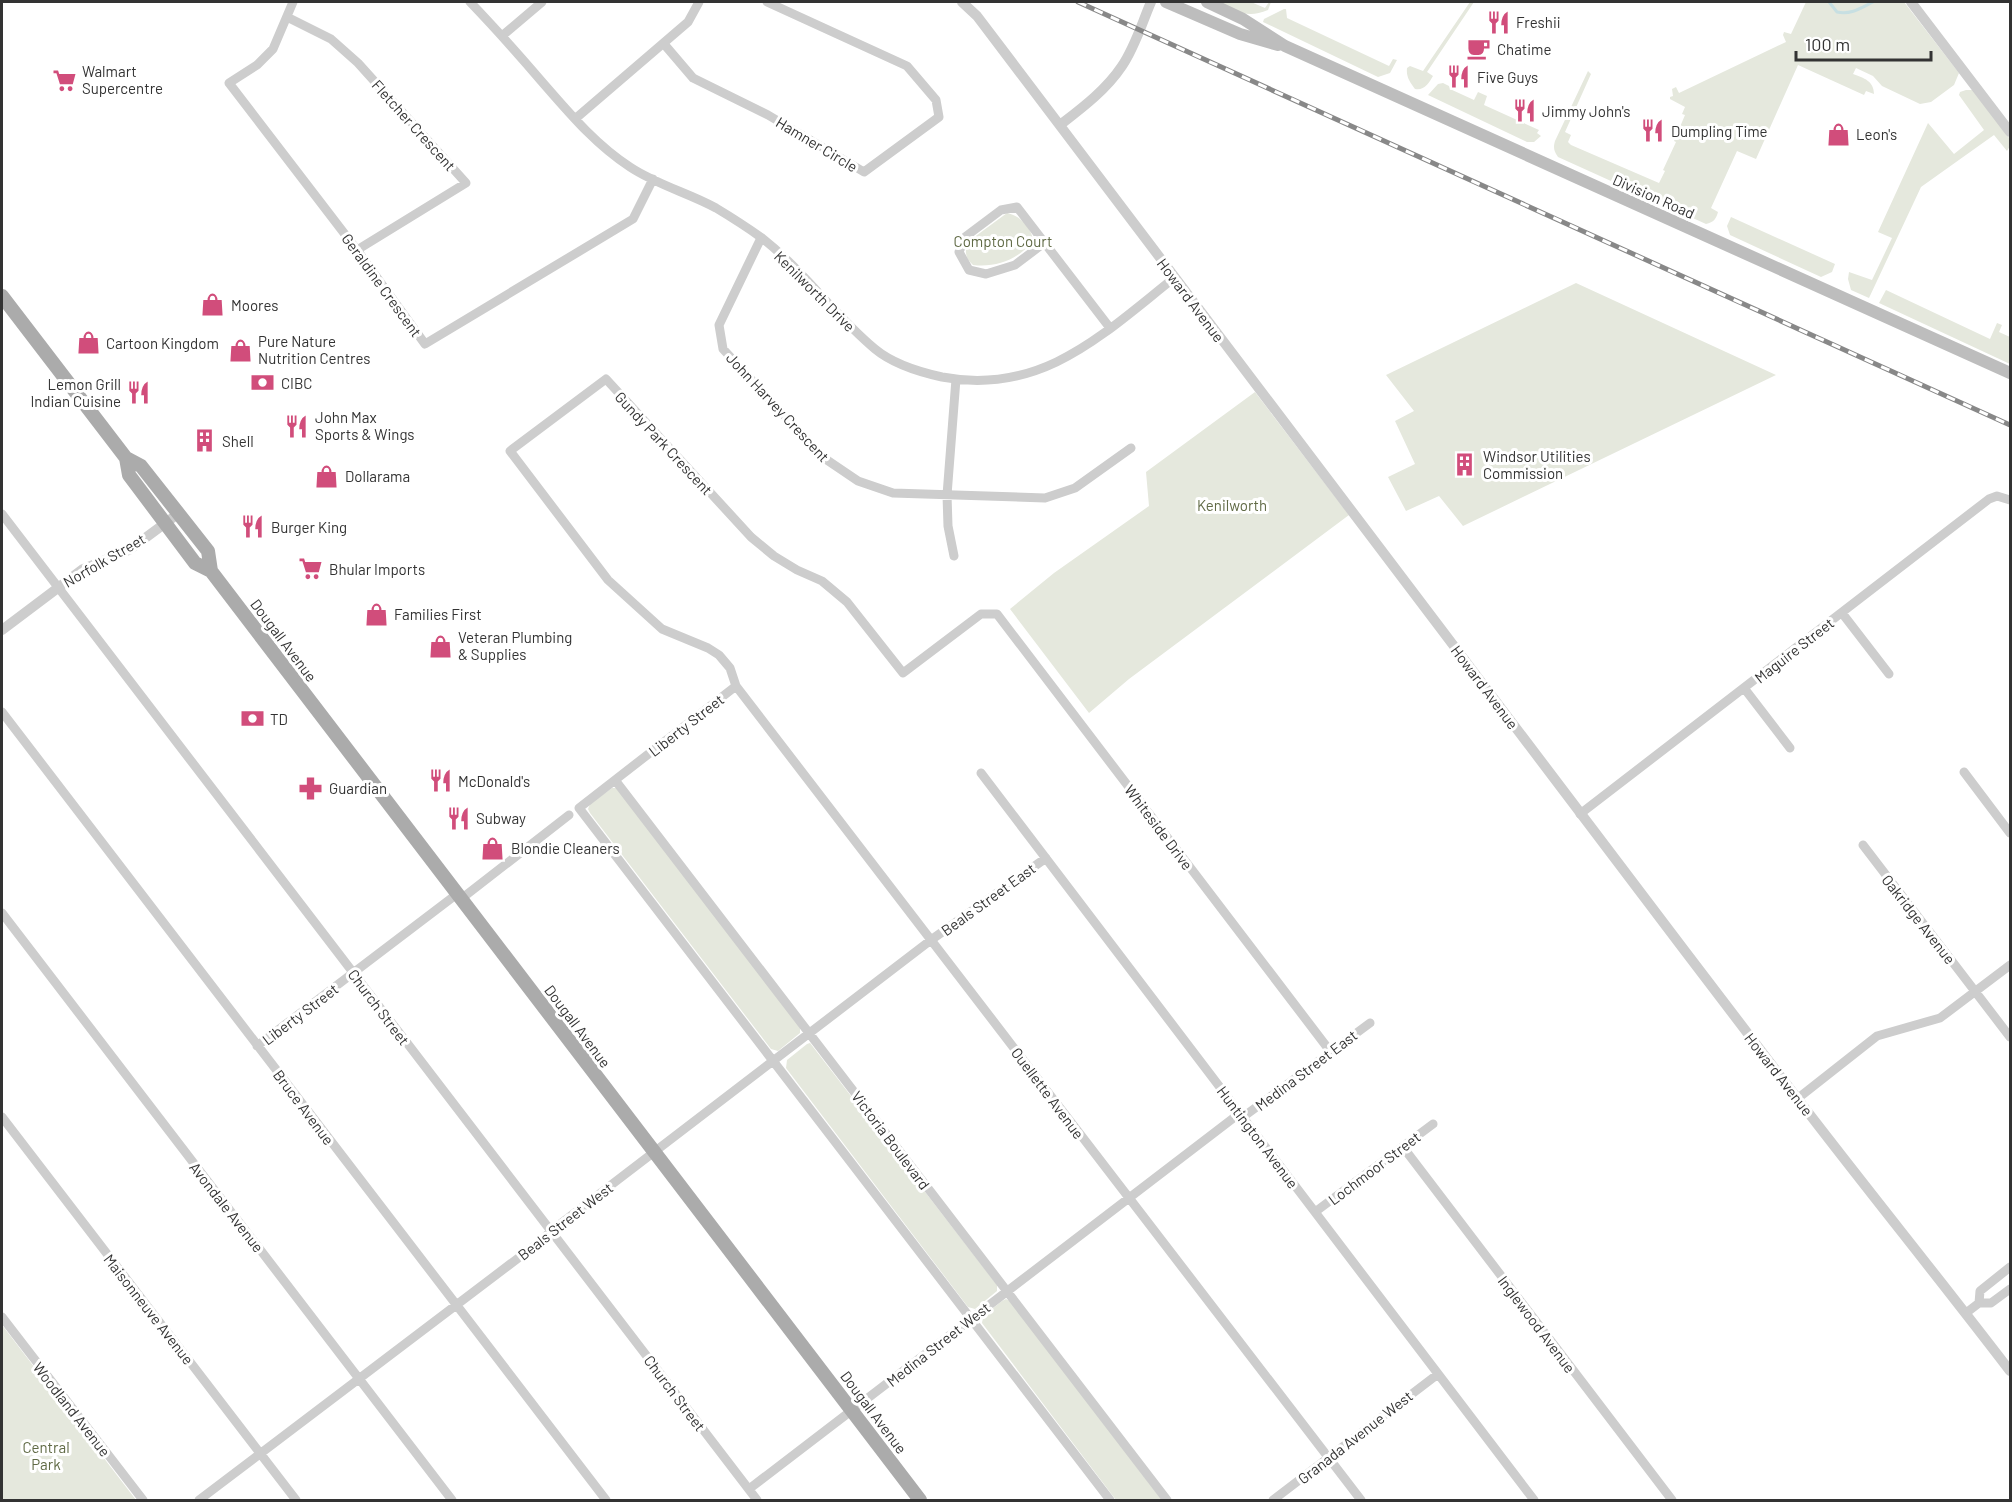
<svg xmlns="http://www.w3.org/2000/svg" width="2012" height="1502" font-family="Barlow,sans-serif">
	<style>
		.green { fill: #e5e8dd }
		.lines { fill: none; stroke-linecap: round; stroke-linejoin: round }
		.stream { stroke: #c7dfe2; stroke-width: 3 }
		.minor { stroke: #cdcdcd; stroke-width: 9 }
		.tertiary { stroke: #cdcdcd; stroke-width: 10 }
		.secondary { stroke: #bdbdbd; stroke-width: 12 }
		.primary { stroke: #ababab; stroke-width: 14 }
		.rail-casing { stroke: #888; stroke-width: 5 }
		.rail { stroke: #fff; stroke-width: 3; stroke-dasharray: 9; stroke-linecap: butt }
		.labels { text-anchor: middle; dominant-baseline: central; stroke-width: 6; stroke-linejoin: round; paint-order: stroke }
		.poi-label { font-size: 15px; fill: #333; stroke: #fff; text-anchor: start }
		.street-label { font-size: 15px; fill: #333; stroke: #fff }
		.park-label { font-size: 15px; fill: #606a45; stroke: #fff }
	</style>
	<rect width="100%" height="100%" fill="#fff"/>
	<!-- green -->
	<path class="green" d="M1218,2H1251L1265,8L1269,2H1271L1268,10C1246,19 1238,11 1218,2Z
		M1470,2H1474L1427,72L1433,76C1429,83 1424,91 1415,89C1410,82 1406,77 1407,68L1410,66L1423,71Z
		M1806,2H1838L1839,3L1842,2H1904L1959,73L1954,85L1931,102L1920,104L1882,86L1873,76L1856,68L1853,74C1864,78 1874,81 1874,94L1866,91L1864,95L1798,65L1756,159L1737,151L1711,208L1718,212C1716,219 1714,222 1706,224L1558,157C1554,151 1553,148 1555,141L1588,71L1591,74L1565,132L1571,135L1568,142L1571,145L1659,183L1665,171L1663,170L1676,142L1674,141L1685,115L1682,114L1685,107L1670,99V97L1673,96L1672,89L1676,87L1679,93L1786,42L1783,35L1784,32L1791,34Z
		M1284,9H1286L1287,18L1389,66L1393,59L1397,60L1390,73L1378,77L1263,22L1264,19Z
		M1443,83L1449,86L1450,89L1474,100L1478,92L1487,96L1484,105L1539,130L1537,133L1541,136L1534,142H1527L1428,95L1438,84Z
		M1966,90H1973L2010,139V146L2007,151L1994,135L1921,187L1869,298L1851,290L1848,279L1849,272L1872,280L1892,238L1878,232L1928,123L1954,154L1984,130L1959,95L1960,92Z
		M1007,213C1019,215 1031,227 1033,240C1020,259 996,268 973,265C965,258 964,251 969,241Z
		M1731,217L1835,264L1832,272L1821,277L1730,235L1727,226Z
		M1576,283L1776,375L1463,526L1439,496L1406,511L1388,477L1415,464L1395,421L1414,411L1386,375Z
		M1886,290L1990,339L1997,323L2002,325L1999,332L2010,337V364L1879,303Z
		M1255,392L1349,515L1129,679L1089,713L1010,609L1054,573L1149,506L1146,472Z
		M612,788H617L800,1027V1033L778,1051L771,1049L590,813L588,809L590,804Z
		M810,1043L997,1285V1291L975,1309L968,1307L786,1068L787,1060L807,1044Z
		M1006,1299L1010,1301L1162,1500H1116L982,1323L983,1316L1002,1301Z
		M2,1325L136,1500H2Z"/>
	<g class="lines">
		<!-- stream -->
		<path class="stream" d="M1829,2L1837,12C1851,15 1861,8 1873,2"/>
		<!-- minor -->
		<path class="minor" d="M293,2L273,49L257,65L229,83L357,250L425,344L633,219L653,179
			M470,2C495,28 519,55 543,83C570,114 596,145 630,167C657,185 689,193 716,208C731,217 748,228 762,238C804,271 834,315 875,349C893,364 919,372 942,377C1041,396 1102,335 1174,278
			M287,17L331,39L358,63L466,183L357,250
			M502,36L542,2
			M664,44L693,78L768,115L864,172L939,117L936,100L907,66L767,2
			M575,119L688,22L699,2
			M761,238L719,325L723,349L824,458L858,481L893,493L1045,498L1075,488L1131,448
			M1044,243L1015,265L986,274L969,270L959,252L965,237L1001,210L1017,207L1110,328
			M2,514L757,1500
			M954,556L948,526L947,495L956,379
			M1842,613L1889,674
			M736,686L579,808L1110,1500
			M1744,688L1790,748
			M2,712L606,1500
			M1964,772L2010,833
			M981,773L1534,1500
			M615,780L1167,1500
			M1580,814L1989,499L1997,496L2010,500
			M1863,845L2010,1037
			M461,899L569,815
			M2,913L452,1500
			M257,1046L457,894
			M1330,1051L997,614H981L903,673L847,602L822,581L797,570L774,556L751,537L606,379L510,451L608,580L662,629L708,648L719,655L730,668L736,686L1361,1500
			M1797,1099L1877,1036L1940,1018L2010,965
			M2,1117L296,1500
			M1243,1117L1370,1023
			M1403,1147L1672,1500
			M1315,1212L1433,1124
			M1979,1303L1980,1291L2010,1267
			M1966,1313L1979,1303H1991L2010,1289
			M2,1317L143,1500
			M749,1489L1240,1113
			M199,1500L542,1240L551,1231L931,940L1046,858
			M1273,1500L1438,1374"/>
		<!-- tertiary -->
		<path class="tertiary" d="M962,2L977,16C1250,375 1520,736 1794,1094C1865,1187 1939,1278 2010,1371
			M1911,2L2010,132
			M1060,125C1082,108 1106,90 1122,66C1135,47 1142,23 1151,2
			M2,630L83,569L129,550L179,513"/>
		<!-- secondary -->
		<path class="secondary" d="M1166,2L1240,34L1278,45
			M1207,2L1243,19L1285,46L2010,373"/>
		<!-- primary -->
		<path class="primary" d="M2,296L126,458L129,475L195,563L211,571L920,1500
			M126,458L141,466L208,551L211,571"/>
		<defs>
			<path id="rail" d="M1078,2L2010,425"/>
		</defs>
		<!-- rail casing -->
		<use href="#rail" class="rail-casing"/>
		<!-- rail -->
		<use href="#rail" class="rail"/>
	</g>
	<!-- icons -->
	<defs>
		<symbol id="restaurant-bare" viewBox="-9 -9 18 18"><path d="M-5-6h1v4h1v-4h1v4h1v-4h1v5L-1.5 .5V6h-2V.5L-5-1ZM5-6V6H3V1.5H1.5Q1.5-4 5-6Z" fill="#d14d7b" stroke="#fff" stroke-width="2.5" paint-order="stroke"/></symbol>
		<symbol id="cafe-bare" viewBox="-9 -9 18 18"><path d="M-5.5-4.5H6V0H3Q3 3.5 0 3.5H-2.5Q-5.5 3.5-5.5 0ZM3-3.2v2h1.7v-2ZM-6 4.5H4V6H-6Z" fill="#d14d7b" stroke="#fff" stroke-width="2.5" paint-order="stroke"/></symbol>
		<symbol id="supermarket-bare" viewBox="-9 -9 18 18"><path d="M-6-5.5h2.5l.6 2H6L4.5 2H-2.5L-4.4-4H-6ZM-1.5 3.2a1.3 1.3 0 1 0 .1 0ZM3 3.2a1.3 1.3 0 1 0 .1 0Z" fill="#d14d7b" stroke="#fff" stroke-width="2.5" paint-order="stroke"/></symbol>
		<symbol id="shop-bare" viewBox="-9 -9 18 18"><path d="M-5-2.5h2.3a2.7 3.5 0 0 1 5.4 0H5L5.5 6h-11ZM-1.5-2.5h3a1.5 2.3 0 0 0-3 0Z" fill="#d14d7b" stroke="#fff" stroke-width="2.5" paint-order="stroke"/></symbol>
		<symbol id="bank-bare" viewBox="-9 -9 18 18"><path d="M-6-4H6V4H-6ZM0-2.3a2.3 2.3 0 1 0 0 4.6a2.3 2.3 0 1 0 0-4.6Z" fill="#d14d7b" stroke="#fff" stroke-width="2.5" paint-order="stroke"/></symbol>
		<symbol id="building-bare" viewBox="-9 -9 18 18"><path d="M-4-6H4V6H1V3H-1V6H-4ZM-2.5-4.3h1.7v1.8h-1.7ZM.8-4.3h1.7v1.8H.8ZM-2.5-1h1.7V.8h-1.7ZM.8-1h1.7V.8H.8Z" fill="#d14d7b" stroke="#fff" stroke-width="2.5" paint-order="stroke"/></symbol>
		<symbol id="pharmacy-bare" viewBox="-9 -9 18 18"><path d="M-2-6h4v4h4v4h-4v4h-4v-4h-4v-4h4Z" fill="#d14d7b" stroke="#fff" stroke-width="2.5" paint-order="stroke"/></symbol>
	</defs>
	<g fill-rule="evenodd">
		<use href="#restaurant-bare" x="1482" y="6" width="33" height="33"/>
		<use href="#cafe-bare" x="1462" y="32" width="33" height="33"/>
		<use href="#restaurant-bare" x="1442" y="60" width="33" height="33"/>
		<use href="#supermarket-bare" x="48" y="64" width="33" height="33"/>
		<use href="#restaurant-bare" x="1508" y="94" width="33" height="33"/>
		<use href="#restaurant-bare" x="1636" y="114" width="33" height="33"/>
		<use href="#shop-bare" x="1822" y="118" width="33" height="33"/>
		<use href="#shop-bare" x="196" y="288" width="33" height="33"/>
		<use href="#shop-bare" x="72" y="326" width="33" height="33"/>
		<use href="#shop-bare" x="224" y="334" width="33" height="33"/>
		<use href="#bank-bare" x="246" y="366" width="33" height="33"/>
		<use href="#restaurant-bare" x="122" y="376" width="33" height="33"/>
		<use href="#restaurant-bare" x="280" y="410" width="33" height="33"/>
		<use href="#building-bare" x="188" y="424" width="33" height="33"/>
		<use href="#building-bare" x="1448" y="448" width="33" height="33"/>
		<use href="#shop-bare" x="310" y="460" width="33" height="33"/>
		<use href="#restaurant-bare" x="236" y="510" width="33" height="33"/>
		<use href="#supermarket-bare" x="294" y="552" width="33" height="33"/>
		<use href="#shop-bare" x="360" y="598" width="33" height="33"/>
		<use href="#shop-bare" x="424" y="630" width="33" height="33"/>
		<use href="#bank-bare" x="236" y="702" width="33" height="33"/>
		<use href="#restaurant-bare" x="424" y="764" width="33" height="33"/>
		<use href="#pharmacy-bare" x="294" y="772" width="33" height="33"/>
		<use href="#restaurant-bare" x="442" y="802" width="33" height="33"/>
		<use href="#shop-bare" x="476" y="832" width="33" height="33"/>
	</g>
	<g class="labels">
		<!-- poi labels -->
		<g class="poi-label">
			<text x="1516" y="22">Freshii</text>
			<text x="1497" y="49">Chatime</text>
			<text x="82" y="71">Walmart<tspan x="82" dy="17">Supercentre</tspan></text>
			<text x="1477" y="77">Five Guys</text>
			<text x="1542" y="111">Jimmy John's</text>
			<text x="1671" y="131">Dumpling Time</text>
			<text x="1856" y="134">Leon's</text>
			<text x="231" y="305">Moores</text>
			<text x="258" y="341">Pure Nature<tspan x="258" dy="17">Nutrition Centres</tspan></text>
			<text x="106" y="343">Cartoon Kingdom</text>
			<text x="281" y="383">CIBC</text>
			<text x="121" y="384" text-anchor="end">Lemon Grill<tspan x="121" dy="17">Indian Cuisine</tspan></text>
			<text x="315" y="417">John Max<tspan x="315" dy="17">Sports &amp; Wings</tspan></text>
			<text x="222" y="441">Shell</text>
			<text x="1483" y="456">Windsor Utilities<tspan x="1483" dy="17">Commission</tspan></text>
			<text x="345" y="476">Dollarama</text>
			<text x="271" y="527">Burger King</text>
			<text x="329" y="569">Bhular Imports</text>
			<text x="394" y="614">Families First</text>
			<text x="458" y="637">Veteran Plumbing<tspan x="458" dy="17">&amp; Supplies</tspan></text>
			<text x="270" y="719">TD</text>
			<text x="458" y="781">McDonald's</text>
			<text x="329" y="788">Guardian</text>
			<text x="476" y="818">Subway</text>
			<text x="511" y="848">Blondie Cleaners</text>
		</g>
		<!-- street labels -->
		<g class="street-label">
			<text transform="translate(414 125) rotate(48)">Fletcher Crescent</text>
			<text transform="translate(817 144) rotate(31)">Hamner Circle</text>
			<text transform="translate(1654 196) rotate(24)">Division Road</text>
			<text transform="translate(382 285) rotate(54)">Geraldine Crescent</text>
			<text transform="translate(815 291) rotate(45)">Kenilworth Drive</text>
			<text transform="translate(1191 300) rotate(53)">Howard Avenue</text>
			<text transform="translate(778 407) rotate(47)">John Harvey Crescent</text>
			<text transform="translate(664 443) rotate(47)">Gundy Park Crescent</text>
			<text transform="translate(104 560) rotate(-30)">Norfolk Street</text>
			<text transform="translate(284 640) rotate(53)">Dougall Avenue</text>
			<text transform="translate(1794 650) rotate(-38)">Maguire Street</text>
			<text transform="translate(1485 687) rotate(53)">Howard Avenue</text>
			<text transform="translate(686 725) rotate(-38)">Liberty Street</text>
			<text transform="translate(1159 827) rotate(53)">Whiteside Drive</text>
			<text transform="translate(988 899) rotate(-36)">Beals Street East</text>
			<text transform="translate(1919 919) rotate(52)">Oakridge Avenue</text>
			<text transform="translate(379 1007) rotate(53)">Church Street</text>
			<text transform="translate(300 1014) rotate(-37)">Liberty Street</text>
			<text transform="translate(578 1026) rotate(53)">Dougall Avenue</text>
			<text transform="translate(1306 1070) rotate(-37)">Medina Street East</text>
			<text transform="translate(1779 1074) rotate(52)">Howard Avenue</text>
			<text transform="translate(1048 1093) rotate(53)">Ouellette Avenue</text>
			<text transform="translate(304 1107) rotate(53)">Bruce Avenue</text>
			<text transform="translate(1258 1137) rotate(53)">Huntington Avenue</text>
			<text transform="translate(891 1140) rotate(53)">Victoria Boulevard</text>
			<text transform="translate(1374 1168) rotate(-37)">Lochmoor Street</text>
			<text transform="translate(227 1207) rotate(52)">Avondale Avenue</text>
			<text transform="translate(565 1221) rotate(-38)">Beals Street West</text>
			<text transform="translate(149 1309) rotate(52)">Maisonneuve Avenue</text>
			<text transform="translate(1537 1324) rotate(53)">Inglewood Avenue</text>
			<text transform="translate(938 1344) rotate(-38)">Medina Street West</text>
			<text transform="translate(675 1393) rotate(53)">Church Street</text>
			<text transform="translate(72 1409) rotate(52)">Woodland Avenue</text>
			<text transform="translate(874 1412) rotate(53)">Dougall Avenue</text>
			<text transform="translate(1355 1437) rotate(-38)">Granada Avenue West</text>
		</g>
		<!-- park labels -->
		<g class="park-label">
			<text x="1003" y="241">Compton Court</text>
			<text x="1232" y="505">Kenilworth</text>
			<text x="46" y="1447">Central<tspan x="46" dy="17">Park</tspan></text>
		</g>
	</g>
	<!-- border -->
	<rect width="2012" height="1502" fill="none" stroke="#333333" stroke-width="6"/>
	<!-- scale -->
	<path d="M1796 51v9h135v-9" fill="none" stroke="#333333" stroke-width="3"/>
	<text x="1805" y="51" font-size="18" fill="#333333" stroke="#ffffff" stroke-width="4.5" paint-order="stroke">100 m</text>
</svg>
